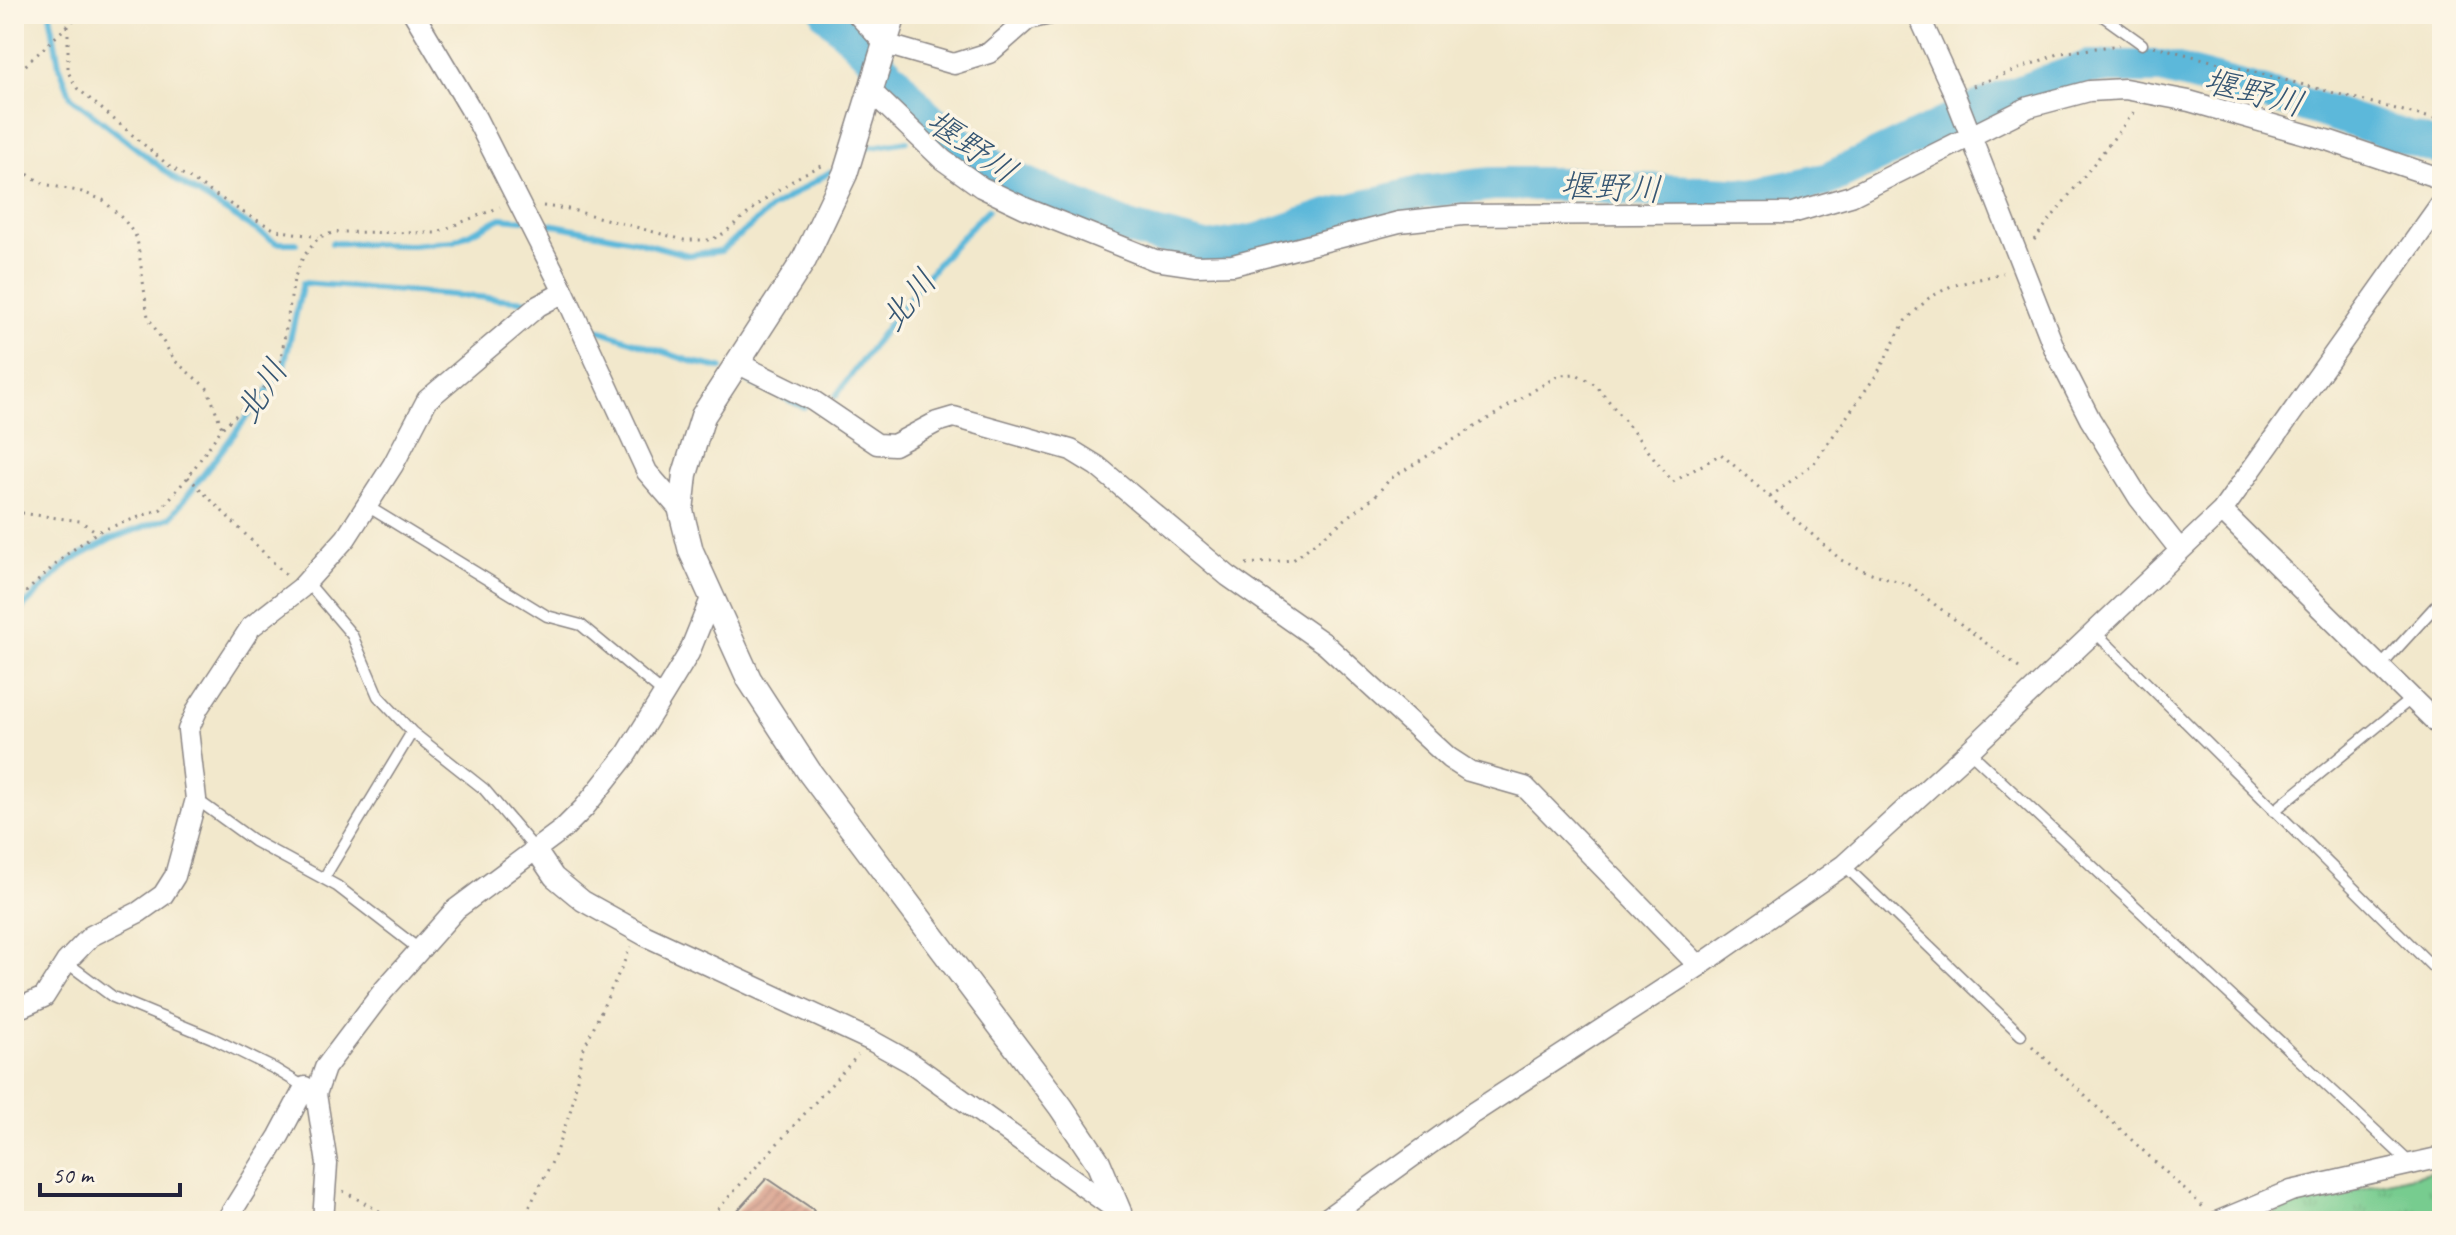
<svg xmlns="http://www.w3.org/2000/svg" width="2456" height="1235" font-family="Caveat,'Klee One',sans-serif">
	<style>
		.park { fill: url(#park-tufts); stroke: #4c7765; stroke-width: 2 }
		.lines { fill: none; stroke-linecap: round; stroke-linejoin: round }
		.stream { stroke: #5cb8da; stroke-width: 6 }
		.river { stroke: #5cb8da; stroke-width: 34 }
		.building { fill: url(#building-hatch) }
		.service-casing { stroke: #8a8584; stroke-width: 13 }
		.minor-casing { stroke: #8a8584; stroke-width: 23 }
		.tertiary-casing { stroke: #8a8584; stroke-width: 27 }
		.path { stroke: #8a8584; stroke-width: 3; stroke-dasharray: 2 6; stroke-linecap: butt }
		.service { stroke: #fff; stroke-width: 10 }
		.minor { stroke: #fff; stroke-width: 20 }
		.tertiary { stroke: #fff; stroke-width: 24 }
		.labels { text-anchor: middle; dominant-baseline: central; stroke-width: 7; stroke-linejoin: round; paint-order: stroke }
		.water-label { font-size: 34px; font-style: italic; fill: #365673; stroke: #fcf5e5 }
	</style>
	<defs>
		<pattern id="park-tufts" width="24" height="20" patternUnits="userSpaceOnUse" patternTransform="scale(2)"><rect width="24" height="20" fill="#77cc8f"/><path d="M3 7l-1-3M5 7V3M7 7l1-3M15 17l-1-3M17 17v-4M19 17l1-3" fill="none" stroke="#67af7c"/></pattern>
		<pattern id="building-hatch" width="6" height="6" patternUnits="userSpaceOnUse" patternTransform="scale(2)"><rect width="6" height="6" fill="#d49480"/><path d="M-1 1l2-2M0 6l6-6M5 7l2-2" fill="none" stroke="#ac786a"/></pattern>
	</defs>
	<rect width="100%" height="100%" fill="#fcf5e5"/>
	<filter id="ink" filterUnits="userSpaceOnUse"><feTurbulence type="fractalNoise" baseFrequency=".0125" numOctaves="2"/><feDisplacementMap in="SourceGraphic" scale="16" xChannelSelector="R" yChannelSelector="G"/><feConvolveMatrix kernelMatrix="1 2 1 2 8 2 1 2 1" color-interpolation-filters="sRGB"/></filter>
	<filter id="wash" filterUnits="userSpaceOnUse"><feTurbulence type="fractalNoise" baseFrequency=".006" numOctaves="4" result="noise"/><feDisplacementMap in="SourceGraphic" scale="32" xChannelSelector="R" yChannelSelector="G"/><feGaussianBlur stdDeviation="1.8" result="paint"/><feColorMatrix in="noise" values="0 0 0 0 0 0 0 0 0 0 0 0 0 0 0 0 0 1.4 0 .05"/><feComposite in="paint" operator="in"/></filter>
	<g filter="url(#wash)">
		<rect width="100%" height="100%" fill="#f2e8cc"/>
		<!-- park -->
		<path class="park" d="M2442,1169V1221H2257L2296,1204Z"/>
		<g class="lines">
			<!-- stream -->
			<path class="stream" d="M50,14L59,65L71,97L178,181L277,243H296
				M949,146L965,147
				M867,148L907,141
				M534,221L633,240L688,255L721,251L773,207L830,172
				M332,243L412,245L454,241L501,218L523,220
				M593,328L693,362L721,368
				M746,380L804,407
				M836,396C884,330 929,267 988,210
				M14,616L69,562L111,539L171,517L283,370L303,283L528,301"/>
			<!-- river -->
			<path class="river" d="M828,14L895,80L925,115L965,147L1017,180L1131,229L1209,249L1259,240L1325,217L1423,192L1492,184H1592L1626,189L1753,195L1826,180L1982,106L2089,67H2162L2292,101L2442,149"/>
		</g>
		<g id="blocks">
			<!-- building -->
			<path class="building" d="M767,1178L814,1210L806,1221H728Z"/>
		</g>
	</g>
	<g filter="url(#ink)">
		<use href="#blocks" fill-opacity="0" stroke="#8a8584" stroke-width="2"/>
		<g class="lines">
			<defs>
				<path id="service" d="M2100,14L2142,44
					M367,506L547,616L581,625L664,694
					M307,582L352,635L378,696L412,732L484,789L535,849
					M2095,632L2442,976
					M2380,667L2442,599
					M1969,751L2411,1164
					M196,799L254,841L337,886L420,950
					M2274,811L2412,698
					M1844,865L2021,1035
					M324,878L412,732
					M66,962L113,997L212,1038L275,1069L308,1089"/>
				<path id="minor" d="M414,14L476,118L564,292L647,472L681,511
					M857,14L885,44L954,64L989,53L1028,19L1050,14
					M1918,14L1954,93L2055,350L2090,419L2139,498L2180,550
					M871,91L943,160L981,187L1025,208L1155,260L1196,266L1233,265L1399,222L1463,215L1792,213L1851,196L2029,107L2089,91L2125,89L2189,101L2330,141L2442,179
					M737,363L812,400L877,444L894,445L937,422L954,417L1071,450L1097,466L1228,576L1325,644L1449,758L1469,771L1525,787L1699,966
					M2222,511L2442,728
					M535,849L554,877L583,901L646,936L872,1041L910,1062L1119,1212
					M14,1003L24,1006L44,997L66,962L91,936L139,912L163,895L175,876L196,799L188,730L198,708L251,627L301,588L346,538L393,465L427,400L538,306L564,292
					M226,1221L279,1136L305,1087
					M323,1221L327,1164L316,1094L325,1068L384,990L456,909L563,829L584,808L626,755L664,694L689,653L712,596
					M1323,1221L1473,1113L1699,966L1844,865L1969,751L2222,511L2442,202
					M2219,1221L2291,1191L2442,1157"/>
				<path id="tertiary" d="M894,14L845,174L804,260L703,416L685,474L681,511L691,551L749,679L810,773L1061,1107L1098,1162L1119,1212L1120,1221"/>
			</defs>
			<!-- service casing -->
			<use href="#service" class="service-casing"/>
			<!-- minor casing -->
			<use href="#minor" class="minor-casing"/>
			<!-- tertiary casing -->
			<use href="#tertiary" class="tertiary-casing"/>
			<!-- path -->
			<path class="path" d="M68,26V72L77,88L168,165L249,216L276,230L318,237
				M2154,46L2442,121
				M14,76L80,14
				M1973,86L2061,53L2119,45
				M14,166L44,184L82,192L103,200L125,221L137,238L148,317L175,361L208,389L222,428
				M543,206L568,209L684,240H711L724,233L769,196L803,174L824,165
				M2034,240L2135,111
				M188,477L287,576
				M1770,497L1814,463L1877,374L1905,321L1929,298L1951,286L2003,273
				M14,512L80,521L97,532
				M1246,564L1293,560L1375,496L1390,479L1559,375L1576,374L1596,385L1673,482L1721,454L1841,560L1862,570L1909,585L2023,671
				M14,603L66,555L97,532L161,509L188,477L222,428L261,392L280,365L294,279L303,257L319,237L336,232L435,233L500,207
				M2032,1046L2204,1208
				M343,1191L397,1221
				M522,1221L553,1160L572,1106L582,1052L631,947
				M707,1221L858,1055"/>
			<!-- service -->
			<use href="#service" class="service"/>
			<!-- minor -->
			<use href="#minor" class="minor"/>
			<!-- tertiary -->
			<use href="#tertiary" class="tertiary"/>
		</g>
	</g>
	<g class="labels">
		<!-- water labels -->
		<g class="water-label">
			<text transform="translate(2254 92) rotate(15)">堰野川</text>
			<text transform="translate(972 146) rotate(35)">堰野川</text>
			<text transform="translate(1611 187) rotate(3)">堰野川</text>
			<text transform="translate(908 300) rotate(-51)">北川</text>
			<text transform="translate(261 391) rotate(-58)">北川</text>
		</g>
	</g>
	<!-- margin -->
	<rect width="2456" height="1235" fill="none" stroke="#fcf5e5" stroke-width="48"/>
	<!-- scale -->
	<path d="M40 1183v12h140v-12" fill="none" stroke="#22223b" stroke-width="4"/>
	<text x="52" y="1183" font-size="24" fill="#22223b" stroke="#fcf5e5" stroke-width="6" paint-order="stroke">50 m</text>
</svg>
